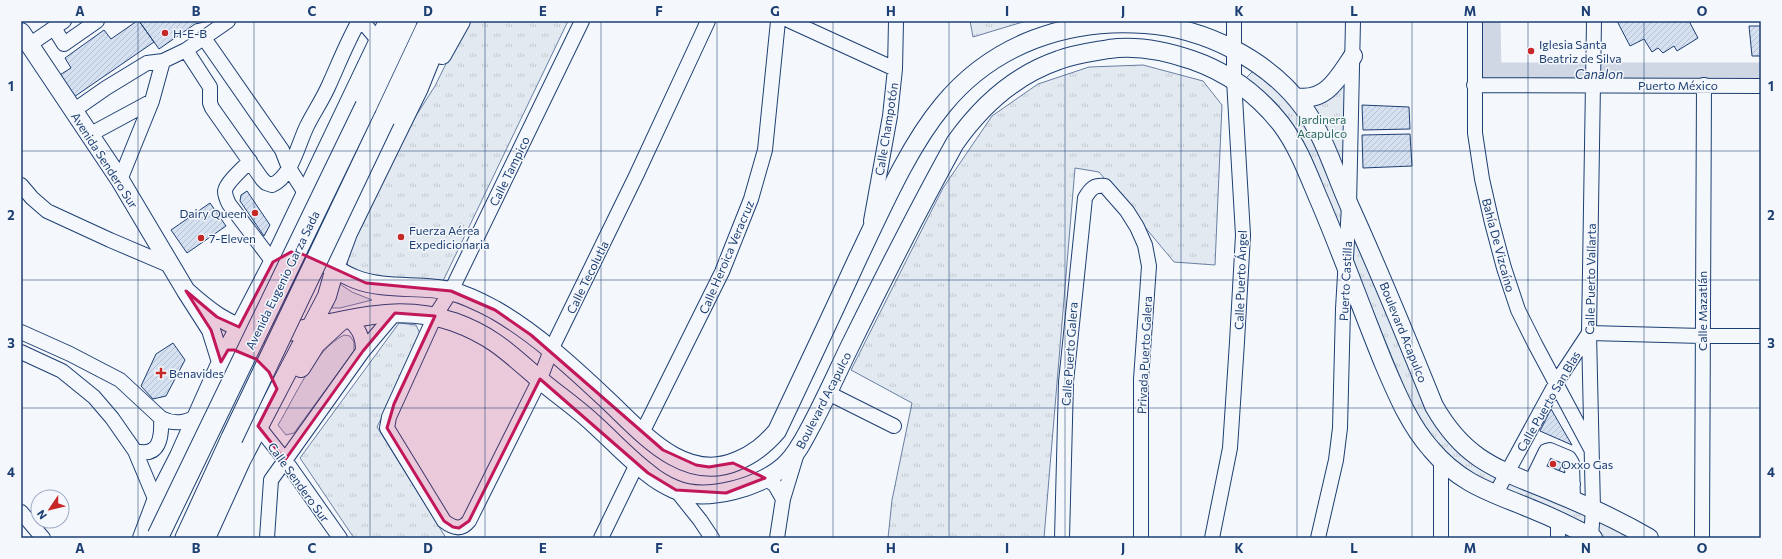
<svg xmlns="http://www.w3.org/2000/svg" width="1782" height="559" font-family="Commissioner,sans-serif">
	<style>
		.grass { fill: url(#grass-tufts); stroke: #687fa3 }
		.garden { fill: #e3e9f0; stroke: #687fa3 }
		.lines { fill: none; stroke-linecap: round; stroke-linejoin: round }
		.river { stroke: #cfd7e4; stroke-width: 23 }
		.building { fill: url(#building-hatch); stroke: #1d3f73 }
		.minor-casing { stroke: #1d3f73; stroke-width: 16 }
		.major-casing { stroke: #1d3f73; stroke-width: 20 }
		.highway-casing { stroke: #1d3f73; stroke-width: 23 }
		.minor { stroke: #f4f7fb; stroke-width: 14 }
		.major { stroke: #f4f7fb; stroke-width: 18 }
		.highway { stroke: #f4f7fb; stroke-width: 21 }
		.highway-bridge-casing { stroke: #1d3f73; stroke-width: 23; stroke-linecap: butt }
		.highway-bridge { stroke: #f4f7fb; stroke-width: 21 }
		.marked { fill: #c2185b; fill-opacity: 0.2; stroke: #c2185b; stroke-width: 3; stroke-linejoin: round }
		.grid { fill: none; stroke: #1d3f73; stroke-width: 1; stroke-opacity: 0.55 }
		.poi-dot { fill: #c62828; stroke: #f4f7fb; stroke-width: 1.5 }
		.labels { text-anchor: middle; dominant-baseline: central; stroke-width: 3; stroke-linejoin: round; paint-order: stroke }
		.poi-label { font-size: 12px; fill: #1d3f73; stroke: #f4f7fb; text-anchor: start }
		.street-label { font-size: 12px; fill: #1d3f73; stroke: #f4f7fb }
		.park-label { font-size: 12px; fill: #2c6c60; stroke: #f4f7fb }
		.water-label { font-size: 13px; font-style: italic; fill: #1d3f73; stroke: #f4f7fb }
		.neatline { fill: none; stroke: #1d3f73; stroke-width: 1.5 }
		.grid-label { font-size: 13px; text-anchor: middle; font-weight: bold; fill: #1d3f73 }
	</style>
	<defs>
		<pattern id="grass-tufts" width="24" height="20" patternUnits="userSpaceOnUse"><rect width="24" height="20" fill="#e3e9f0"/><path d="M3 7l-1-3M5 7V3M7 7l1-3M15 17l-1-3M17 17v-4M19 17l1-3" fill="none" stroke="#c2c9d1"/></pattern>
		<pattern id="building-hatch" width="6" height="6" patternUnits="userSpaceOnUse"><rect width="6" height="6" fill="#d5e0f0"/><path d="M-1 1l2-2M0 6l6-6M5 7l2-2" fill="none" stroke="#b6c1d1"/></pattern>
	</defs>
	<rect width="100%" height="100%" fill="#f4f7fb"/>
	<!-- grass -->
	<path class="grass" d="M467,21H568L444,279L439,284L385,282L348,267L346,258L382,169L435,86Z
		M970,21H1026L973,37Z
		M1143,65L1203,81L1222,105L1215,265L1174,262L1099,172L1075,168L1044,538H888L892,500L912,403L851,370L943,188L992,116L1038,84L1089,67Z
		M1254,70L1293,100L1348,82L1343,202L1443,431L1639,538H1604L1533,506L1454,464L1416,416L1309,155L1289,119L1275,102L1245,79Z
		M399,323L416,325L421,336L377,427L446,538H354L300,458Z"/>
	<!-- garden -->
	<path class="garden" d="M340,284L352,292L372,300L340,308H332Z
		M344,335L350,336L354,342V351L294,433L286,435L278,425C295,397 314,350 344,335Z"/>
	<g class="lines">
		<!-- river -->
		<path class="river" d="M1489,21L1490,74H1761"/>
	</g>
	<!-- building -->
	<path class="building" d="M137,21H139L154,42L71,99L55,78L71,68L65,58L104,30L111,39Z
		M139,21H209L195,24L159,49Z
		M1617,21H1689L1698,38L1677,51L1674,46L1663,53L1658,48L1652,52L1644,39L1630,46Z
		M1749,26H1761V56H1752Z
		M1362,105L1409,107L1410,129L1363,130Z
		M1410,134L1412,166L1363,168L1362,135Z
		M247,191L270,225L264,236L240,201L241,195Z
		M210,203L226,226L187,253L171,230Z
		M173,343L185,360L166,396L153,399L141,386L156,354Z
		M1551,409L1572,445L1540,431Z
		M1552,447L1566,453L1555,482L1540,476Z"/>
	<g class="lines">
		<defs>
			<path id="minor" d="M362,21L378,40
				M582,21L451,291L435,316L389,417L387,428L444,521C453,528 461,531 469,521L540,379L551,350L636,176L708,21
				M790,21L895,69
				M1475,21V133L1482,179L1492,223L1504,268L1518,310L1535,344L1591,449
				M54,28L64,44L97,21
				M204,38L282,150L289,168L305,193
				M29,45L64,21
				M186,50L210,87V103L212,108L262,179L266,183L272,185C292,176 298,144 307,126C314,112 323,99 329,85C339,63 347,42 359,21
				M1474,85L1761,86
				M73,111L106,88L147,63L163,61L186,50L228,21
				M89,135L152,101
				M250,161C243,168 226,183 225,191C225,196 227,200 229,204L273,262
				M120,180L152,101L163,61
				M21,185L32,198L47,211L110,240L171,266
				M871,221L890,116L895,69L896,21
				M348,319C359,328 363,337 363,351
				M21,332L70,354L120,380L161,418C174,425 185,423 198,416
				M21,352L62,371L94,397L112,418L135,451L156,501
				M828,393L894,426
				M258,426L285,460L340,538
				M642,433L722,272L751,199L765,150L778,21
				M135,451C160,458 162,437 161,418
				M1441,460V538
				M1537,470L1573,484
				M765,478L775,485L783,499
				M1531,482L1546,451L1550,450L1569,458L1572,463L1573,500
				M676,490L700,520L712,538
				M1495,495L1556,383L1589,333L1702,336H1761
				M21,512L43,538
				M1591,537L1593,509L1589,333L1594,21
				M267,538L271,480L363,351L395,313
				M601,538L637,464
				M777,538L783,499L797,453
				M1062,538L1066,382L1085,198C1091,188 1094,185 1105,186L1127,211L1137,227L1145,245L1149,266L1141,379V538
				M1212,538L1230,448L1237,342L1243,235L1234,80V21
				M1318,538L1336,460L1340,428L1343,309L1349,206L1353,21
				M1558,538V520
				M1702,538L1704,85"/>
			<path id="major" d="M21,32L120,180L186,291L211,330L221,362
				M442,55L461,21
				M1295,97C1326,103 1338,78 1353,56
				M273,262C299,238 329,269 355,279C385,291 420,284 451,291C466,295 482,303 495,310C535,333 571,366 604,397C639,429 683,485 737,461C754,454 765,445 777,431C804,374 831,317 857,260C881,210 908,147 943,105C993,44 1068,18 1145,24C1204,28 1267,59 1303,107C1325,137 1335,174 1350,207C1380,273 1407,339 1434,406C1467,464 1502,470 1558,494C1590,507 1620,521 1649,538
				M186,291C207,310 228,327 257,332C280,336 303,329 325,324C370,314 409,307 454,322C493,336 510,354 540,380C558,395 577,408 593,423C611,439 628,458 648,473C655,479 665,485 674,489C705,503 764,487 787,463C797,453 803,441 810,428C824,402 836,375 849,348C883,279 918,210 955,143C981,106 1015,75 1059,60C1075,54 1092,52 1109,49C1136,45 1166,51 1192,60C1227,72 1258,95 1281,124C1297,145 1307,171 1317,195C1341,250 1361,308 1384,364C1397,394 1409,424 1431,449C1461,485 1494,493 1534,510C1554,518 1574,528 1593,538
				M301,368L316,344L340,322
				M142,538L156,501L179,456L221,362L273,262L388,21
				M206,538L241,461L327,296L335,268L348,233L419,88L446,21"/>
			<path id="highway" d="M366,106L406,21
				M384,119L430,21
				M186,538L232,438"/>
		</defs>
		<!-- minor casing -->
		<use href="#minor" class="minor-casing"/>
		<!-- major casing -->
		<use href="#major" class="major-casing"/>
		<!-- highway casing -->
		<use href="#highway" class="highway-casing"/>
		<!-- minor -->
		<use href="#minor" class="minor"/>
		<!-- major -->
		<use href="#major" class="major"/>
		<!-- highway -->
		<use href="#highway" class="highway"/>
		<defs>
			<path id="highway-bridge" d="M232,438L384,119
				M158,536L366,106"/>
		</defs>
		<!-- highway-bridge casing -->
		<use href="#highway-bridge" class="highway-bridge-casing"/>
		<!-- highway-bridge -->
		<use href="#highway-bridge" class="highway-bridge"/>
	</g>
	<!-- marked area -->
	<path class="marked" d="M291,252L302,254L366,283L451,291L495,310L531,335L663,450L696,465L709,467L733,463L765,478L726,493L676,490L648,473L540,379L469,521L459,528L453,527L444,521L387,428L394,404L435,316L395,313L363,351L285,460L258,426L277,389L269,372L256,359L234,350H228L221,362L211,330L186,291L217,317L239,327L273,262Z"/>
	<!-- grid -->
	<path class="grid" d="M138,21V538M254,21V538M370,21V538M485,21V538M601,21V538M717,21V538M833,21V538M949,21V538M1065,21V538M1181,21V538M1297,21V538M1412,21V538M1528,21V538M1644,21V538M21,151H1761M21,280H1761M21,408H1761"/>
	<!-- markers -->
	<g class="poi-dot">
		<circle cx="165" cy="33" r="4"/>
		<circle cx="1531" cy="51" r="4"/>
		<circle cx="255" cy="213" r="4"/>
		<circle cx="401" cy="237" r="4"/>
		<circle cx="201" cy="238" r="4"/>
		<path d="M159 367h4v4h4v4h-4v4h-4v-4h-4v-4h4z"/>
		<circle cx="1553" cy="464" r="4"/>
	</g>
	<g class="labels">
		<!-- poi labels -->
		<g class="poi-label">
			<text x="173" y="33">H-E-B</text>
			<text x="1539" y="44">Iglesia Santa<tspan x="1539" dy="14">Beatriz de Silva</tspan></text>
			<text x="247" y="213" text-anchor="end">Dairy Queen</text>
			<text x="409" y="230">Fuerza Aérea<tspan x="409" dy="14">Expedicionaria</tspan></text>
			<text x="209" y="238">7-Eleven</text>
			<text x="169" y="373">Benavides</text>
			<text x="1561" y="464">Oxxo Gas</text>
		</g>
		<!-- street labels -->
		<g class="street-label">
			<text x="1678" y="85">Puerto México</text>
			<text transform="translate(886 129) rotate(-81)">Calle Champotón</text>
			<text transform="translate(105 160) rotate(57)">Avenida Sendero Sur</text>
			<text transform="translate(509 171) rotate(-64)">Calle Tampico</text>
			<text transform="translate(1499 245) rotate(75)">Bahía De Vizcaíno</text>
			<text transform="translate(726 257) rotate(-67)">Calle Heroica Veracruz</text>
			<text transform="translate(587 277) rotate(-64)">Calle Tecolutla</text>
			<text transform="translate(1590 279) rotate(-89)">Calle Puerto Vallarta</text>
			<text transform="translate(282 280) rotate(-64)">Avenida Eugenio Garza Sada</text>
			<text transform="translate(1240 280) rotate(-88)">Calle Puerto Ángel</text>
			<text transform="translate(1345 281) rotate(-87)">Puerto Castilla</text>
			<text transform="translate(1702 311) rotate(-90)">Calle Mazatlán</text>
			<text transform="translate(1404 332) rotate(68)">Boulevard Acapulco</text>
			<text transform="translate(1069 354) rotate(-86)">Calle Puerto Galera</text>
			<text transform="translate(1144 355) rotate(-87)">Privada Puerto Galera</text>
			<text transform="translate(823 400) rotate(-63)">Boulevard Acapulco</text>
			<text transform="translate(1548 401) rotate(-60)">Calle Puerto San Blas</text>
			<text transform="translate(299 482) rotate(54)">Calle Sendero Sur</text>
		</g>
		<!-- park labels -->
		<g class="park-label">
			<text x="1322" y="119">Jardinera<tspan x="1322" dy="14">Acapulco</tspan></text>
		</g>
		<!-- water labels -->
		<g class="water-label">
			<text x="1599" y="74">Canalon</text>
		</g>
	</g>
	<!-- border -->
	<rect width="1782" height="559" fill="none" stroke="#f4f7fb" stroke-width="44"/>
	<!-- north arrow -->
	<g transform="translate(50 509) rotate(235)"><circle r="19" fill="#f4f7fb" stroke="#9eadc5"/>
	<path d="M0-3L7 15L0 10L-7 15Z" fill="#c62828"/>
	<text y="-6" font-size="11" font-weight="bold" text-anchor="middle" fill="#1d3f73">N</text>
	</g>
	<rect x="22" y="22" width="1738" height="515" class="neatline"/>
	<g class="grid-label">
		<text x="80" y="16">A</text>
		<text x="196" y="16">B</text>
		<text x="312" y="16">C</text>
		<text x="428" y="16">D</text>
		<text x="543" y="16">E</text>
		<text x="659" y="16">F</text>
		<text x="775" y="16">G</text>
		<text x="891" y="16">H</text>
		<text x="1007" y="16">I</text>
		<text x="1123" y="16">J</text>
		<text x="1239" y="16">K</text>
		<text x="1354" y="16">L</text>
		<text x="1470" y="16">M</text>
		<text x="1586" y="16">N</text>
		<text x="1702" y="16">O</text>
		<text x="11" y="91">1</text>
		<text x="1771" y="91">1</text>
		<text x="11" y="220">2</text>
		<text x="1771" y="220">2</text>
		<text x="11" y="348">3</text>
		<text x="1771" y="348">3</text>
		<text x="11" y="477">4</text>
		<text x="1771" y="477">4</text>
		<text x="80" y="553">A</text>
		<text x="196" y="553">B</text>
		<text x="312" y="553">C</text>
		<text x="428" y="553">D</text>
		<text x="543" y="553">E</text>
		<text x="659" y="553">F</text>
		<text x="775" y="553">G</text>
		<text x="891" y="553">H</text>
		<text x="1007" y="553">I</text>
		<text x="1123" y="553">J</text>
		<text x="1239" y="553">K</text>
		<text x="1354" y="553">L</text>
		<text x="1470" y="553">M</text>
		<text x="1586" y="553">N</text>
		<text x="1702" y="553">O</text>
	</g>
</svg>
